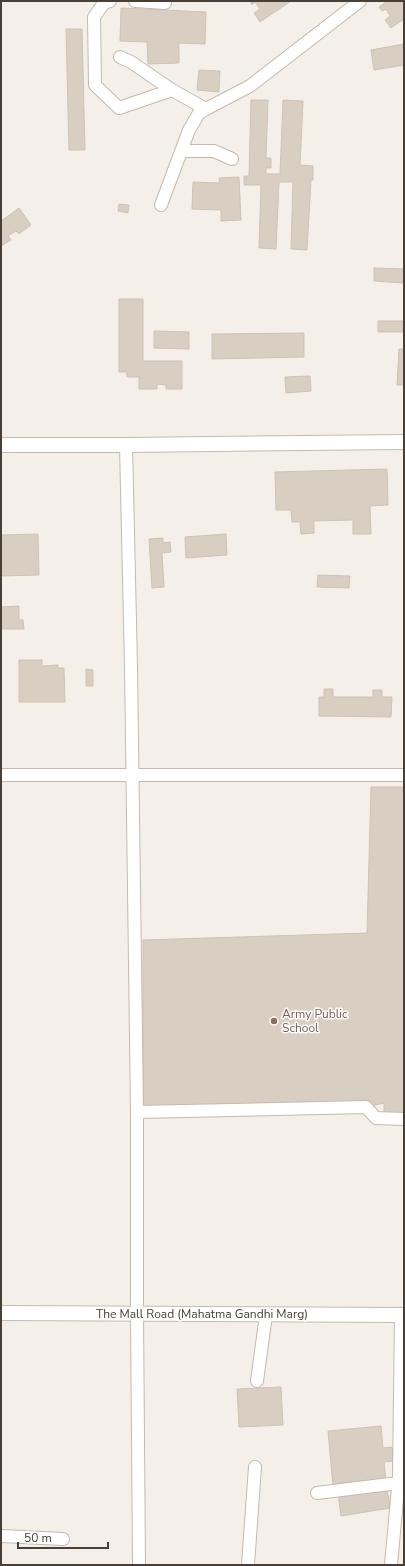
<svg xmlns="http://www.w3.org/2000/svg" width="405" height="1566" font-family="'Nunito Sans',sans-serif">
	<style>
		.building { fill: #d9cec2; stroke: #d1c2b2 }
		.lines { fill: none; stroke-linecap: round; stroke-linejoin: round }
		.minor-casing { stroke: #c3baaf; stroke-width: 14 }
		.tertiary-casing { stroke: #c3baaf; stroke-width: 16 }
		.minor { stroke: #fff; stroke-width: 12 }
		.tertiary { stroke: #fff; stroke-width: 14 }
		.education-dot { fill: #8d6e63; stroke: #fff; stroke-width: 1.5 }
		.labels { text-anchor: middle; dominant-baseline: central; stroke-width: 3; stroke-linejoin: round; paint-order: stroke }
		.education-label { font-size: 12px; fill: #785e54; stroke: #fff; text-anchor: start }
		.street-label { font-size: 12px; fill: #484037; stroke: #fff }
	</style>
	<rect width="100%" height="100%" fill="#f4f0e9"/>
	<!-- building -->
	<path class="building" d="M250,1H291L260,22L254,13L260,9L255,2L252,5Z
		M388,1H404V19L391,28L385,20L390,16L386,9L382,11L379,7Z
		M121,8L206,12L205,44L179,43V63L148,64L147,42L120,41Z
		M66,29H82L85,150H69Z
		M404,44V65L374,70L371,50Z
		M199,70L220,71L219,92L197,90Z
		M251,100H268L266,158H271V168H266V174H280L283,100L303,101L300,165L313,166V180H311L307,250L291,249L293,182H279L276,249L259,248L261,185H244V176H249Z
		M239,177L241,220L221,221V210L192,209L193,182L220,183L219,178Z
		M119,204L129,205L128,213L118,211Z
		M19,208L31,225L19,234L16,231L8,236L11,240L1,246V221Z
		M374,268L404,269V283L374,281Z
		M119,299H143V361H182V389H166V385L157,384V389H139V377H127V372H119Z
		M378,321H404V332H378Z
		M154,331L189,332V349L154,348Z
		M304,333V357L212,359V334Z
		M399,349H404V385H397Z
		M310,376L311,391L286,393L285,377Z
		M387,469L388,505L370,506L371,534H353V520L314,521V533L301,534L300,522H292L291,510H276L275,472Z
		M38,534L39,575L1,576V535Z
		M226,534L227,555L186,558L185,537Z
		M163,538V543L170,542L171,552L162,553L164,587L152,588L149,539Z
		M318,575L350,576L349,588L317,587Z
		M19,606V620H23L24,629H1V607Z
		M19,660H42V666L58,665V668H64L65,702H19Z
		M86,669L93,670V686H86Z
		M324,689H333V697H373V690H382V697H392L391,717L319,716V697H324Z
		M371,787H404V1113H384V1103L366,1107L143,1108V940L367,933Z
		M281,1387L283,1425L239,1427L237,1389Z
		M381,1426L383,1448L392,1447L394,1461L384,1462L386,1481L333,1486L328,1431Z
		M387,1487L390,1508L341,1516L338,1494Z"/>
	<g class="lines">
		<defs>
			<path id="minor" d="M110,1L104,3L94,17L95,85L119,108L172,90L206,109L250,86L360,1
				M135,1L165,3V1
				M120,57L131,62L172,90
				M181,151H214L232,159
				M161,205L189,130L199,113L206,109
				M126,445L131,666L137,1112V1314L139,1565
				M1,775H404
				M137,1112L366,1107L376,1118L404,1119
				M257,1381L266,1315
				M317,1493L398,1483
				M1,1536L63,1539
				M248,1565L255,1467
				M391,1565L399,1477L401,1315"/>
			<path id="tertiary" d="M1,445H126L404,442
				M1,1313L404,1315"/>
		</defs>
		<!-- minor casing -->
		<use href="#minor" class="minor-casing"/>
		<!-- tertiary casing -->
		<use href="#tertiary" class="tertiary-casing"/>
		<!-- minor -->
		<use href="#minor" class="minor"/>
		<!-- tertiary -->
		<use href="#tertiary" class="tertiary"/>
	</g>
	<!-- markers -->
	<circle class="education-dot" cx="274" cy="1021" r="4"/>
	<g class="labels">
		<!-- education labels -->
		<g class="education-label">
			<text x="282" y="1014">Army Public<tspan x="282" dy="14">School</tspan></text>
		</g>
		<!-- street labels -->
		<g class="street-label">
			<text x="202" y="1314">The Mall Road (Mahatma Gandhi Marg)</text>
		</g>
	</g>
	<!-- border -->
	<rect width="405" height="1566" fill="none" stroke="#484037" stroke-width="4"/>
	<!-- scale -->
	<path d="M18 1542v6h90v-6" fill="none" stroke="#484037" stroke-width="2"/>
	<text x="24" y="1542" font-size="12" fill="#484037" stroke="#ffffff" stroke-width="3" paint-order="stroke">50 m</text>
</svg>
